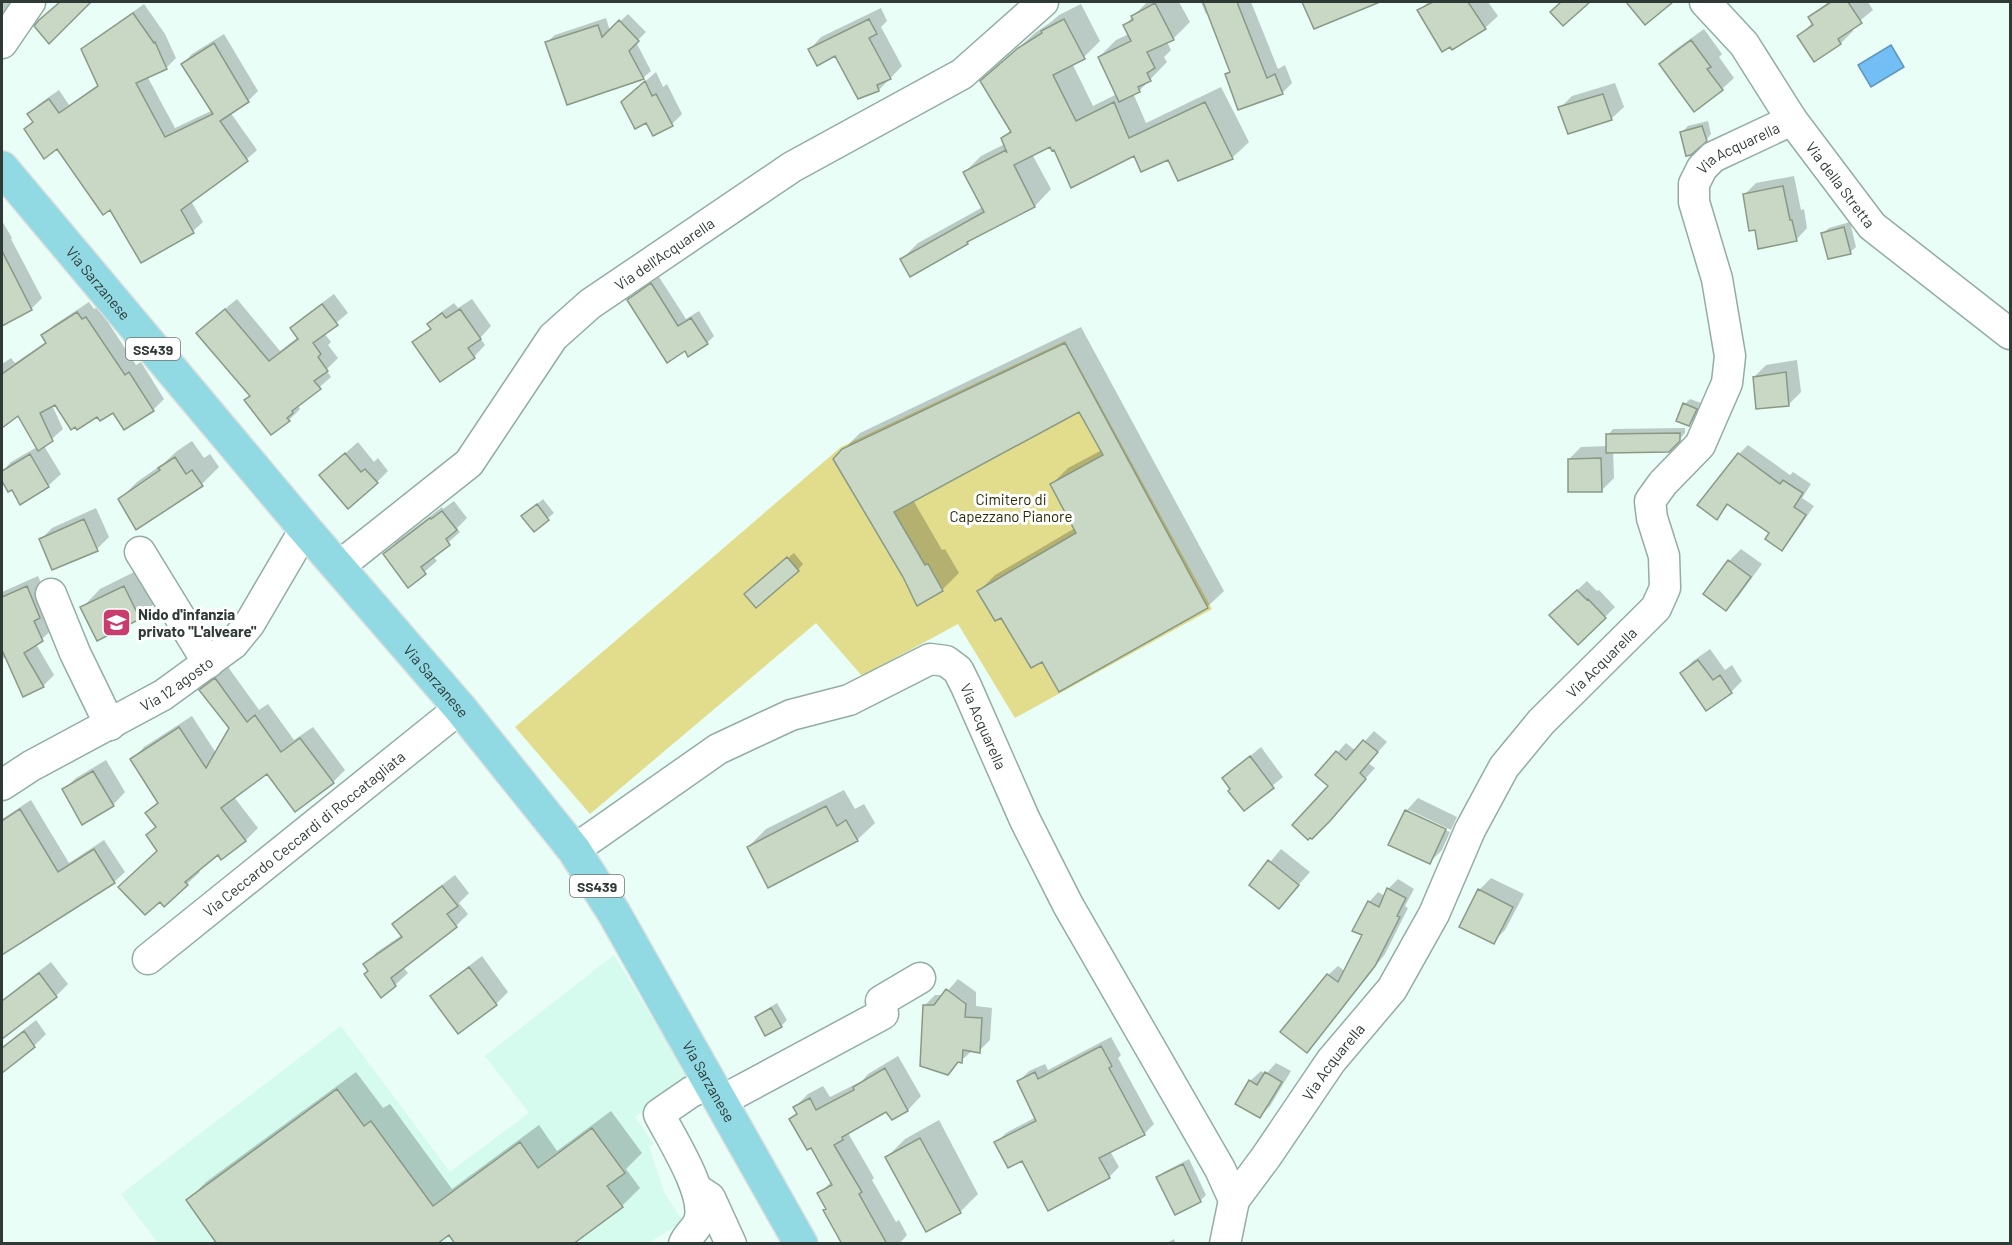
<svg xmlns="http://www.w3.org/2000/svg" width="2012" height="1245" font-family="Barlow,sans-serif">
	<style>
		.built { fill: #d5faee }
		.green { fill: #e2dd8c }
		.water { fill: #73bef4; stroke: #5f96bb; stroke-width: 1.5 }
		.shadow { fill: #0003 }
		.building { fill: #c8d8c4; stroke: #8a9986; stroke-width: 1.5 }
		.lines { fill: none; stroke-linecap: round; stroke-linejoin: round }
		.minor-casing { stroke: #93ada4; stroke-width: 33 }
		.major-casing { stroke: #dedfdf; stroke-width: 36 }
		.minor { stroke: #fff; stroke-width: 30 }
		.major { stroke: #91d9e3; stroke-width: 33 }
		.labels { text-anchor: middle; dominant-baseline: central; stroke-width: 6; stroke-linejoin: round; paint-order: stroke }
		.shield { fill: #fff; stroke: #6d7573; stroke-width: 1.5 }
		.shield-label { font-size: 14px; font-weight: bold; fill: #2f3a37 }
		.street-label { font-size: 15px; fill: #2f3a37; stroke: #fff }
		.park-label { font-size: 15px; fill: #2e2b05; stroke: #fff }
		.poi-label { font-size: 15px; font-weight: bold; fill: #2f3a37; stroke: #fff; text-anchor: start }
	</style>
	<rect width="100%" height="100%" fill="#e8fef6"/>
	<!-- built -->
	<path class="built" d="M614,955L689,1079L635,1117L654,1144L649,1146L664,1192L683,1222L648,1243H158L121,1194L341,1026L450,1172L529,1113L485,1056Z"/>
	<!-- green -->
	<path class="green" d="M1065,341L1212,609L1015,718L958,624L862,676L816,623L590,814L515,727L841,447Z"/>
	<!-- water -->
	<path class="water" d="M1891,45L1904,67L1871,87L1858,65Z"/>
	<!-- shadow -->
	<path class="shadow" d="M2,2H11L2,16Z
		M1147,2H1179L1190,22L1173,39L1167,42L1171,50L1164,57L1167,62L1139,91L1133,93L1146,123L1221,87L1249,142L1232,158H1169L1055,148L1051,145L1032,154L1051,189L1035,206L972,238L968,243L911,275L902,259L918,243L983,207L965,172L981,156L1005,144L1003,138L1011,130L982,81L1036,32L1051,22L1059,15L1081,4L1100,41L1084,57L1072,63L1093,106L1117,94L1099,57L1116,40L1129,34L1125,25Z
		M1201,2H1251L1278,69L1285,65L1292,83L1282,93L1227,75L1231,71L1209,13L1206,14Z
		M1304,2H1376L1315,27Z
		M1428,2H1488L1498,16L1485,28L1453,47L1419,11Z
		M1628,2H1670L1645,23Z
		M1828,2H1868L1873,10L1851,28L1853,31L1841,43L1815,60L1799,36L1813,22L1810,17Z
		M144,4L165,34L176,58L166,68L147,76L175,128L213,110L183,64L192,54L224,34L258,91L248,101L230,112L257,150L247,159L191,201L203,222L193,231L110,207L57,147L25,129L34,121L29,114L39,104L59,90L69,105L99,84L83,50L93,40Z
		M881,8L887,21L881,27L902,66L879,90L859,97L836,54L810,49L821,37Z
		M628,14L646,32L636,42L651,71L643,78L547,42L555,35L606,18L610,31Z
		M1704,29L1722,54L1719,57L1734,78L1722,89L1660,64L1672,52Z
		M656,72L663,87L667,84L682,114L672,124L633,92Z
		M1615,83L1624,107L1611,119L1560,108L1572,96Z
		M1708,121L1711,134L1706,140L1682,132L1688,126Z
		M1794,176L1801,210L1804,209L1807,228L1796,240L1756,229L1744,195L1756,183Z
		M2,221L12,238L11,239L42,298L31,309L6,322L2,313Z
		M1850,222L1856,247L1850,252L1823,233L1829,228Z
		M659,277L686,319L699,311L714,336L707,343L685,349L629,300L637,292Z
		M334,294L348,313L324,333L331,342L328,345L338,358L326,370L331,377L298,406L300,409L289,420L251,395L209,322L237,299L280,351L298,337L292,328L303,317Z
		M472,299L491,326L480,338L485,345L474,357L414,343L432,327L429,324L440,313L454,303L458,308Z
		M89,302L94,309L98,307L136,365L141,362L164,399L153,410L113,411L97,415L56,403L52,405L63,429L44,446L61,474L48,486L21,503L12,488L9,490L2,478V472L11,462L37,447L18,414L2,426V364L11,358L15,363L47,341L43,336L54,325Z
		M1081,327L1224,591L1207,607L1002,615L979,591L995,575L1075,528L1052,484L1068,468L1102,450L1080,410L913,500L942,550L945,549L959,573L942,590L843,450L860,433Z
		M1797,360L1801,392L1789,404L1754,377L1766,365Z
		M1690,399L1701,403L1695,419L1689,424L1685,404Z
		M1685,428V433L1669,450L1613,451L1614,478L1602,490L1569,459L1581,447L1608,446V435L1613,429Z
		M192,441L204,458L210,454L219,467L202,484L120,499L137,482L164,463L177,451Z
		M358,442L374,462L378,458L388,471L377,482L321,475Z
		M1748,445L1790,475L1793,472L1811,484L1802,498L1814,506L1791,539L1782,549L1771,533L1729,504L1716,518L1739,454Z
		M543,499L554,513L534,530L529,511Z
		M454,501L467,518L457,528L460,532L433,556L437,561L408,586L385,554L396,542L442,507L443,509Z
		M96,508L109,537L97,549L40,540L52,528Z
		M1741,549L1762,564L1738,597L1726,609L1705,594L1729,561Z
		M794,553L803,564L798,570L752,588Z
		M142,568L158,600L139,618L82,608L100,589Z
		M38,576L50,606L53,629L36,644L54,675L43,686L6,657L2,659V592Z
		M1587,581L1597,591L1599,590L1615,607L1605,617L1561,605Z
		M1710,649L1725,670L1732,665L1742,681L1731,692L1681,673L1693,661Z
		M228,667L259,710L268,704L294,740L313,727L345,770L333,782L267,772L234,797L258,828L246,840L221,858L218,853L197,870L200,872L164,905L159,850L148,835L157,826L147,813L159,801L132,760L144,747L192,716L216,753L231,728L201,690Z
		M1374,731L1387,742L1368,763L1375,768L1321,828L1337,753L1346,743L1356,751Z
		M1261,747L1283,777L1244,809L1224,778Z
		M106,760L125,792L113,805L63,790L76,778Z
		M844,790L855,809L864,804L875,823L857,840L748,847L766,829Z
		M1418,798L1457,817L1451,830L1409,810V813L1450,832L1442,850L1430,862L1406,811Z
		M31,800L69,863L104,840L125,872L114,882L2,953V819Z
		M1281,849L1310,872L1279,907L1251,885Z
		M455,875L469,893L459,903L468,914L456,926L403,967L408,973L395,985L369,971L365,964L377,952L402,935L394,924L406,912Z
		M1491,878L1524,894L1505,930L1493,942L1479,890Z
		M1398,879L1414,889L1405,906L1408,908L1385,954L1316,1042L1307,1051L1328,975L1338,966L1345,971L1364,934L1369,902L1378,892L1385,896L1388,889Z
		M482,956L508,992L496,1004L432,997L444,985Z
		M51,962L68,984L56,996L8,1033L2,1024V1000Z
		M958,979L976,992V1006L992,1008L990,1040L979,1051L973,1050L947,1073L924,1006L935,995H944Z
		M777,1003L787,1020L781,1026L756,1017L762,1012Z
		M36,1020L46,1034L34,1046L2,1071V1047Z
		M1111,1037L1121,1055L1118,1058L1154,1124L1144,1134L1110,1151L1119,1167L1109,1177L1023,1159L996,1143L1006,1133L1036,1117L1019,1081L1029,1071L1045,1064L1048,1070Z
		M898,1056L921,1096L908,1110L892,1118L887,1110L848,1133L874,1178L872,1180L896,1222L899,1220L907,1235L899,1244H844L819,1194L831,1182L812,1146L791,1119L798,1112L795,1107L808,1094L823,1086L830,1097L862,1081L868,1074Z
		M1276,1063L1291,1071L1270,1106L1260,1116L1250,1081L1261,1071L1266,1074Z
		M356,1072L383,1108L390,1104L452,1189L539,1125L557,1151L611,1111L642,1153L626,1169L640,1188L622,1206L449,1233L188,1200L206,1182Z
		M939,1120L978,1194L960,1212L887,1157L905,1139Z
		M1189,1159L1206,1195L1201,1200L1176,1213L1158,1178L1164,1172Z
		M1174,1239L1176,1244H1165Z"/>
	<!-- building -->
	<path class="building" d="M60,2H91L49,44L34,26L39,20Z
		M1203,2H1237L1267,78L1275,74L1283,94L1238,110L1225,74L1230,72Z
		M1302,2H1380L1314,29Z
		M1433,2H1468L1486,29L1452,50L1450,47L1442,52L1417,10Z
		M1561,2H1590L1563,26L1550,12Z
		M1626,2H1673L1645,25Z
		M1831,2H1848L1862,23L1838,39L1841,44L1814,62L1797,36L1813,25L1808,17Z
		M1155,3L1174,40L1147,52L1155,68L1147,73L1151,81L1138,87L1140,92L1119,102L1098,57L1131,41L1123,25L1133,20L1131,16Z
		M133,13L154,43L155,42L167,69L136,83L165,137L213,114L181,64L214,43L249,102L220,121L248,161L181,210L194,233L141,263L110,210L103,215L57,149L44,159L24,129L33,122L27,114L49,99L59,113L98,86L81,49Z
		M869,19L877,34L869,38L891,79L877,85L879,91L858,99L835,56L817,66L808,49Z
		M1064,19L1085,59L1053,75L1076,121L1114,102L1129,138L1205,102L1233,159L1178,181L1168,160L1141,172L1134,156L1071,188L1054,150L1052,151L1050,147L1014,165L1035,207L967,242L968,244L910,277L900,259L984,212L963,172L1006,150L1007,153L1001,138L1011,132L980,81L1018,48L1042,33L1041,31Z
		M619,20L639,41L629,51L644,79L567,105L545,42L598,25L602,37Z
		M1691,40L1711,67L1707,69L1723,90L1694,112L1659,64Z
		M645,81L652,96L656,94L673,126L653,136L646,123L635,129L621,102Z
		M1603,94L1612,120L1568,134L1558,107Z
		M1702,126L1707,141L1691,155L1686,156L1680,132Z
		M1783,186L1790,220H1792L1797,241L1758,249L1755,230L1749,231L1743,194Z
		M1844,227L1851,254L1828,259L1821,233Z
		M2,251L32,310L2,326Z
		M651,283L678,326L691,318L708,344L688,357L685,351L667,363L627,300Z
		M322,304L338,325L313,343L321,354L318,357L328,371L314,381L321,389L292,411L293,413L287,418L290,421L271,435L244,400L250,396L196,333L225,309L269,361L298,339L290,328Z
		M460,309L481,339L468,348L475,358L440,382L412,342L431,329L427,324L442,313L446,318Z
		M77,312L82,319L86,317L125,375L129,372L154,411L124,430L113,413L100,421L97,417L77,430L75,427L71,430L55,405L40,413L53,441L38,451L18,416L2,428V374L46,343L41,335Z
		M1065,343L1208,608L1059,692L1042,662L1031,668L1001,618L995,621L977,591L1076,533L1050,484L1103,455L1079,412L894,512L925,565L928,564L943,591L917,606L903,577L833,459L842,449Z
		M1786,372L1789,406L1756,409L1753,377Z
		M1683,403L1697,409L1689,426L1676,421Z
		M1680,433V441L1669,452L1606,453V434Z
		M345,453L361,472L365,469L378,483L348,509L319,475Z
		M1738,453L1780,484L1783,480L1803,493L1794,507L1806,515L1782,551L1765,539L1769,533L1727,504L1717,520L1697,505Z
		M30,454L49,487L20,505L12,490L8,492L2,481V471Z
		M175,457L186,474L192,470L203,486L136,530L118,499L160,470L158,468Z
		M1601,458L1602,492H1568V459Z
		M537,504L549,520L534,532L521,516Z
		M442,511L457,530L446,539L450,545L421,567L426,574L408,588L383,554L430,518L431,519Z
		M84,519L98,551L52,570L39,539Z
		M787,557L799,571L756,608L744,594Z
		M1728,560L1751,577L1726,611L1703,594Z
		M27,586L40,618L34,621L43,641L24,653L44,687L23,697L2,650V597Z
		M124,586L140,619L97,641L80,607Z
		M1577,590L1587,600L1588,599L1606,618L1578,645L1549,615Z
		M1698,660L1713,680L1720,675L1732,693L1706,711L1680,673Z
		M215,678L247,722L255,715L281,752L300,738L334,783L295,812L267,774L221,808L246,841L221,860L218,855L185,882L188,885L164,907L160,902L145,915L118,887L157,851L146,835L156,827L145,813L158,803L130,759L179,727L206,768L229,728L199,690Z
		M1363,740L1378,752L1360,773L1366,779L1330,821L1312,839L1310,838L1308,840L1292,825L1328,786L1315,775L1336,751L1346,760Z
		M1250,756L1274,788L1244,811L1228,791L1230,789L1222,778Z
		M93,771L114,806L82,825L62,789Z
		M826,806L837,826L846,820L858,841L768,888L747,847Z
		M20,809L58,872L94,849L115,883L2,955V821Z
		M1405,810L1446,829L1430,864L1388,845Z
		M1268,860L1299,885L1279,909L1249,885Z
		M442,886L458,906L447,914L457,927L391,978L396,986L381,998L364,974L368,971L363,964L402,937L392,924Z
		M1387,888L1406,898L1397,916L1400,917L1375,966L1307,1053L1280,1032L1327,974L1338,982L1362,935L1352,931L1368,901L1379,907Z
		M1478,889L1513,907L1494,944L1459,927Z
		M469,967L497,1005L458,1034L430,996Z
		M39,973L57,997L2,1039V1001Z
		M946,989L966,1004L965,1017L982,1018L980,1053L963,1050L962,1063L958,1062L948,1075L920,1066L923,1005H934Z
		M771,1008L782,1027L765,1036L755,1017Z
		M24,1031L35,1047L2,1073V1048Z
		M1101,1046L1112,1066L1109,1068L1145,1135L1099,1158L1110,1178L1048,1211L1022,1161L1008,1168L994,1142L1036,1121L1017,1081L1035,1072L1038,1079Z
		M885,1068L908,1111L892,1120L886,1112L842,1137L843,1140L834,1145L862,1192L859,1194L887,1244H842L823,1210L826,1209L817,1193L832,1185L811,1148L807,1150L789,1119L797,1114L793,1107L810,1098L816,1110L854,1090L853,1087Z
		M1265,1072L1282,1082L1260,1118L1235,1104L1249,1080L1257,1085Z
		M337,1089L364,1126L371,1121L433,1206L520,1142L538,1168L592,1128L625,1173L607,1186L623,1207L573,1244H455L449,1235L437,1244H217L186,1200Z
		M920,1138L961,1213L926,1232L885,1157Z
		M1183,1164L1201,1202L1175,1215L1156,1177Z"/>
	<g class="lines">
		<defs>
			<g id="minor">
				<path id="s1" d="M1705,2L1744,44L1792,120L1872,226L2010,334"/>
				<path d="M2,43L30,2"/>
				<path d="M140,552L208,663"/>
				<path id="s2" d="M338,567L469,463L553,337L590,304L792,167L962,74L1043,2"/>
				<path d="M51,594L75,653L110,725"/>
				<path id="s3" d="M2,785L31,766L163,695L233,644L250,623L305,529"/>
				<path id="s4" d="M574,850L718,749L791,715L849,700L930,659L946,661L958,670L966,686L1025,820L1068,905L1220,1169L1234,1200L1225,1244"/>
				<path id="s5" d="M148,959L460,708"/>
				<path d="M721,1101L883,1014L881,1001L920,978"/>
				<path d="M698,1190L710,1198L731,1244"/>
				<path id="s6" d="M1234,1200L1266,1157L1331,1061L1392,989L1434,914L1470,830L1504,767L1541,722L1656,608L1665,588L1664,556L1652,518L1650,501L1663,483L1700,445L1727,383L1730,356L1717,279L1694,202V184L1702,168L1713,157L1792,120"/>
				<path d="M684,1244C687,1235 696,1230 699,1221C708,1194 671,1138 659,1114L691,1092L710,1083"/>
			</g>
			<g id="major">
				<path id="s7" d="M2,168L305,529L460,708L574,850L614,913L801,1244"/>
			</g>
		</defs>
		<!-- minor casing -->
		<use href="#minor" class="minor-casing"/>
		<!-- major casing -->
		<use href="#major" class="major-casing"/>
		<!-- minor -->
		<use href="#minor" class="minor"/>
		<!-- major -->
		<use href="#major" class="major"/>
	</g>
	<!-- icons -->
	<defs>
		<symbol id="school-square" viewBox="-11 -11 22 22"><rect x="-9" y="-9" width="18" height="18" rx="4" fill="#c93d6e" stroke="#fff"/><path d="M0-5L7-2L0 1L-7-2ZM-4 1L0 2.5L4 1V4Q0 6-4 4Z" fill="#fff"/></symbol>
	</defs>
	<g fill-rule="evenodd">
		<use href="#school-square" x="100" y="606" width="33" height="33"/>
	</g>
	<g class="labels">
		<!-- shield labels -->
		<g class="shield">
			<rect x="126" y="338" width="54" height="22" rx="4.5"/>
			<rect x="570" y="875" width="54" height="22" rx="4.5"/>
		</g>
		<g class="shield-label">
			<text x="153" y="349">SS439</text>
			<text x="597" y="886">SS439</text>
		</g>
		<!-- street labels -->
		<g class="street-label">
			<text stroke="none"><textPath href="#s6" startOffset="1250">Via Acquarella</textPath></text>
			<text stroke="none"><textPath href="#s1" startOffset="228">Via della Stretta</textPath></text>
			<text stroke="none"><textPath href="#s2" startOffset="458">Via dell'Acquarella</textPath></text>
			<text stroke="none"><textPath href="#s7" startOffset="150">Via Sarzanese</textPath></text>
			<text stroke="none"><textPath href="#s6" startOffset="656">Via Acquarella</textPath></text>
			<text stroke="none"><textPath href="#s7" startOffset="672">Via Sarzanese</textPath></text>
			<text stroke="none"><textPath href="#s3" startOffset="202">Via 12 agosto</textPath></text>
			<text stroke="none"><textPath href="#s4" startOffset="500">Via Acquarella</textPath></text>
			<text stroke="none"><textPath href="#s5" startOffset="200">Via Ceccardo Ceccardi di Roccatagliata</textPath></text>
			<text stroke="none"><textPath href="#s6" startOffset="170">Via Acquarella</textPath></text>
			<text stroke="none"><textPath href="#s7" startOffset="1158">Via Sarzanese</textPath></text>
		</g>
		<!-- park labels -->
		<g class="park-label">
			<text x="1011" y="499">Cimitero di<tspan x="1011" dy="17">Capezzano Pianore</tspan></text>
		</g>
		<!-- poi labels -->
		<g class="poi-label">
			<text x="138" y="614">Nido d'infanzia<tspan x="138" dy="17">privato "L'alveare"</tspan></text>
		</g>
	</g>
	<!-- border -->
	<rect width="2012" height="1245" fill="none" stroke="#2f3a37" stroke-width="6"/>
</svg>
